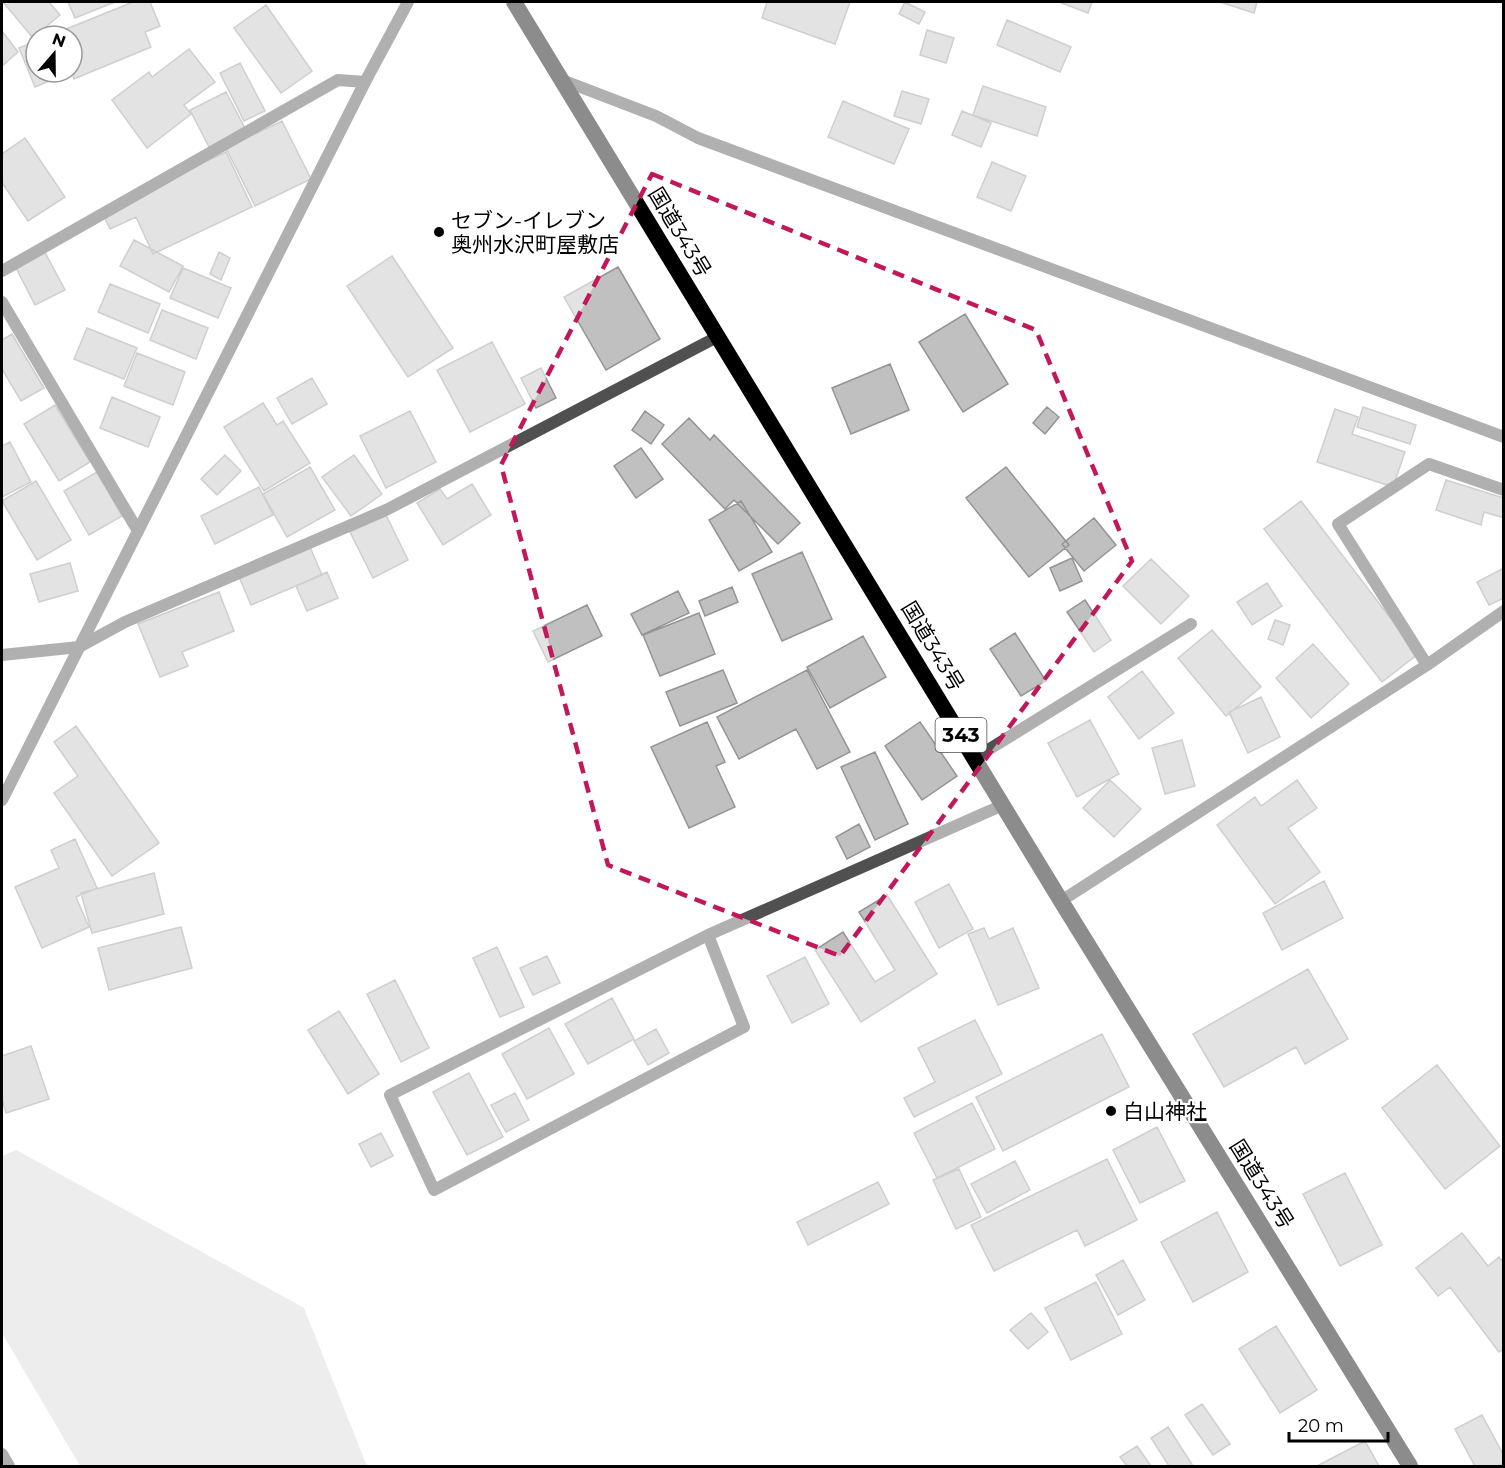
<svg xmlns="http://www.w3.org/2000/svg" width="1505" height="1468" font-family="Montserrat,'Noto Sans JP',sans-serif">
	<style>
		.green { fill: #d7d7d7 }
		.building { fill: #c0c0c0; stroke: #949494; stroke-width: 1.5 }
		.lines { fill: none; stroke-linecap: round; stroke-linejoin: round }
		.minor { stroke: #505050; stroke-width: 12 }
		.tertiary { stroke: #505050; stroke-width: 12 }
		.trunk { stroke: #000; stroke-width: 16 }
		.marked { fill: none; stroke: #c2185b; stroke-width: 4.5; stroke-dasharray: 12 8; stroke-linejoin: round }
		.poi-dot { fill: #000; stroke: #fff; stroke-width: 2 }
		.labels { text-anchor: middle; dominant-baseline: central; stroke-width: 4.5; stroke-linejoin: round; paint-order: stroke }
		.shield { fill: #fff; stroke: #4c4c4c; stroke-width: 1.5 }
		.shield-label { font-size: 20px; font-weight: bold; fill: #000 }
		.poi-label { font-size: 21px; fill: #000; stroke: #fff; text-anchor: start }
		.street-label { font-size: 21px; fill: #000; stroke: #fff }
	</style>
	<rect width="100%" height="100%" fill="#fff"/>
	<!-- green -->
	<path class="green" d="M16,1150L304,1308L367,1466H80L2,1333V1156Z"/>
	<!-- building -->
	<path class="building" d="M3,2H49L60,15L33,38Z
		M68,2H115L75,18Z
		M133,2H150L160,26L145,32L151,47L74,79L72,72V36H49Z
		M767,2H850L835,44L762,18Z
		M905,2L925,12L919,24L899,14Z
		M1059,2H1092L1088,13Z
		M1220,2H1257L1254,13Z
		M266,5L312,71L281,93L234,28Z
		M1007,20L1071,47L1060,72L997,45Z
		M927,30L954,38L946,63L920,55Z
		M2,31L18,52L2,66Z
		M36,41V72H71L35,87L19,48Z
		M189,49L215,82L184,105L191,114L147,148L112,100L149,72L152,77Z
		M240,63L265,111L244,121L220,73Z
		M983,86L1046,107L1037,136L973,115Z
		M902,91L929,99L921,124L894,116Z
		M226,92L246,130L210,149L190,110Z
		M843,101L909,129L894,164L828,137Z
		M962,111L991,123L981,147L952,135Z
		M282,121L311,179L255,206L226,148Z
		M25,138L65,197L28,221L3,184L2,185V154Z
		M226,152L252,207L153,254L136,217L110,229L101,210Z
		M992,162L1026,176L1011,211L977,197Z
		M134,240L183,266L169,292L120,266Z
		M41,245L65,290L35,305L12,260Z
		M219,252L230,258L221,280L210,274Z
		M392,256L453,348L408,377L347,286Z
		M618,267L660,339L606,370L564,297Z
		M183,268L231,288L218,318L170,298Z
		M110,284L160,304L148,333L98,312Z
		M162,310L208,328L196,359L150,340Z
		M965,314L1008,384L963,412L919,342Z
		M87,328L137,348L124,379L74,359Z
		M12,334L44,388L21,401L2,369V340Z
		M492,342L525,404L470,432L437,370Z
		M137,353L185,372L173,405L124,386Z
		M890,364L909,410L851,434L832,388Z
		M541,368L556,398L536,408L521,378Z
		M312,378L327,404L292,424L277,398Z
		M112,397L160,417L148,447L100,428Z
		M263,403L277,425L283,421L310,463L264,491L224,427Z
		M55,405L90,462L59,481L24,424Z
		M1047,407L1059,417L1045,434L1033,423Z
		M1363,407L1416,425L1410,444L1357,427Z
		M1335,409L1358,417L1352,434L1405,452L1393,487L1317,462Z
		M410,411L436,462L386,488L360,436Z
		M645,411L664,425L651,444L632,430Z
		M689,418L710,440L714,435L800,523L778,544L734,500L725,509L662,444Z
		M10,442L31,482L2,497V446Z
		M641,448L663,479L636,498L614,466Z
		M225,455L241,471L217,495L201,479Z
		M354,455L382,494L351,516L322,477Z
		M310,467L335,510L287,537L263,494Z
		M1006,467L1069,545L1029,577L966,498Z
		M97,472L122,516L89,535L64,491Z
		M1446,480L1504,498V518L1484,512L1481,525L1436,510Z
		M36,481L71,540L37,560L2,501Z
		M472,484L491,515L443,545L417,503L440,489L447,499Z
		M259,487L273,515L215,544L201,516Z
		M741,501L772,552L739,571L709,520Z
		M1301,501L1418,654L1382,682L1264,529Z
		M386,515L408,560L373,578L350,532Z
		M1094,518L1116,545L1084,571L1062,544Z
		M310,547L322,575L251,605L239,577Z
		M802,552L832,619L782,641L752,574Z
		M1072,558L1082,581L1060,591L1050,568Z
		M1151,559L1189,596L1161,624L1123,586Z
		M70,563L78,591L39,602L30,574Z
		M1502,569L1504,573V598L1489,605L1477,582Z
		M327,572L338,598L307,611L296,586Z
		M1267,583L1282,606L1252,625L1237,602Z
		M732,587L738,602L705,616L699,601Z
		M678,591L689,613L642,635L631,614Z
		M219,592L234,631L182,652L188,666L160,677L138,624Z
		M1085,600L1111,640L1094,652L1067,612Z
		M587,605L602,636L548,662L533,631Z
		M699,613L715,654L660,676L643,635Z
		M1275,620L1290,625L1283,645L1268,639Z
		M1212,630L1261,687L1226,716L1178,658Z
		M1015,633L1046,681L1021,696L990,649Z
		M863,636L886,677L830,708L807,667Z
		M1313,644L1349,684L1311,718L1276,678Z
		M723,670L737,703L680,726L666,692Z
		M807,670L850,752L817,769L796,729L739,759L717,717Z
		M1142,671L1174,713L1139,739L1108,697Z
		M1261,697L1280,737L1248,753L1229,712Z
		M1090,720L1119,774L1077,797L1048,743Z
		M707,722L725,762L716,766L735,807L689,828L651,747Z
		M920,722L957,776L922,800L885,746Z
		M76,726L159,843L112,876L54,793L78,776L54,742Z
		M1182,740L1195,786L1165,794L1152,748Z
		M875,752L908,824L875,840L841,767Z
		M1110,780L1141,809L1114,837L1083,808Z
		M1297,780L1317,808L1288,828L1320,872L1275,904L1217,825L1255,797L1261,806Z
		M859,824L870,847L847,859L836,837Z
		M75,839L97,888L76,897L89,927L42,948L15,887L59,868L51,850Z
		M154,873L164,914L92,933L81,893Z
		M1324,881L1343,918L1282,950L1263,913Z
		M949,884L973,929L939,948L915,902Z
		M887,895L937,974L861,1022L815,950L843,932L875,982L895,970L859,912Z
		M181,927L192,968L109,990L98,948Z
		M984,928L989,939L1013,928L1039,988L998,1005L968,934Z
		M497,947L524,1007L500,1017L473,958Z
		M547,956L560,983L533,995L520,968Z
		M805,957L829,1004L792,1023L767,976Z
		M1308,969L1348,1039L1305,1064L1296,1047L1224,1087L1193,1034Z
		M395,980L429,1048L401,1062L367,994Z
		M612,998L634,1039L588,1064L565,1024Z
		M339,1011L379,1074L348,1094L308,1030Z
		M975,1020L1002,1074L914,1117L904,1098L935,1082L918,1048Z
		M549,1028L574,1074L527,1099L502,1054Z
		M656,1029L669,1053L648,1065L634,1041Z
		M1102,1034L1129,1087L1003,1151L976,1097Z
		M31,1046L49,1099L6,1113L2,1099V1056Z
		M1437,1065L1500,1146L1445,1189L1382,1108Z
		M469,1073L503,1137L467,1155L433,1092Z
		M515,1093L529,1120L506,1132L491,1105Z
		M972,1103L995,1149L937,1178L914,1133Z
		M1157,1127L1185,1181L1140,1203L1113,1150Z
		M381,1133L393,1156L371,1167L359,1144Z
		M1107,1159L1137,1220L1085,1246L1077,1230L994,1271L971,1225Z
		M1015,1161L1030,1190L987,1213L971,1184Z
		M959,1169L981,1217L956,1229L933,1180Z
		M1345,1173L1382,1245L1340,1266L1303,1194Z
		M878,1182L889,1204L808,1245L797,1222Z
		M1217,1212L1248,1272L1193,1302L1161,1242Z
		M1462,1233L1488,1266L1499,1257L1504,1263V1349L1499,1352L1450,1287L1438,1296L1416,1268Z
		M1123,1260L1145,1300L1118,1315L1096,1275Z
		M1096,1282L1122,1334L1071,1360L1045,1308Z
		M1031,1313L1048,1332L1028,1349L1010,1330Z
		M1276,1326L1317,1390L1280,1413L1239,1349Z
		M1202,1404L1230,1444L1213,1455L1185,1415Z
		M1482,1415L1504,1456V1463L1498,1466H1475L1455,1429Z
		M1168,1427L1193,1466H1169L1151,1438Z
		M1365,1441L1379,1466H1317Z
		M1137,1446L1151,1466H1127L1120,1457Z"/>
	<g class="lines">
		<!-- minor -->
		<path class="minor" d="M562,80L656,116L698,138L1504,437
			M2,271L338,80L365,82
			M2,302L138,531
			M2,655L79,647L125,622L386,510L717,337
			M1427,665L1338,524L1429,464L1504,490
			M975,758L1191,624
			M1061,901L1427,665L1504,611
			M708,935L744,1027L434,1190L390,1095L708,935L1003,805
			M2,1454L9,1466"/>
		<!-- tertiary -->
		<path class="tertiary" d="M2,800L365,82L408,2"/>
		<!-- trunk -->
		<path class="trunk" d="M514,2L1061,901L1410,1466"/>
	</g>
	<!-- marked area -->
	<path d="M0 0H1505V1468H0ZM652,174L1036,330L1132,561L840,956L608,865L501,465Z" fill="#fff" fill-opacity=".55" fill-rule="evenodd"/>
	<path class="marked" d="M652,174L1036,330L1132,561L840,956L608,865L501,465Z"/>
	<!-- markers -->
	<g class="poi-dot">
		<circle cx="439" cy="232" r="6"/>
		<circle cx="1111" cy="1111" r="6"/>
	</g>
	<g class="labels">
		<!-- shield labels -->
		<rect class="shield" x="935.5" y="718" width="51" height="34" rx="4.5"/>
		<g class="shield-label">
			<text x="961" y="735">343</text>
		</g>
		<!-- poi labels -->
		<g class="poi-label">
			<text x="451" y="220">セブン-イレブン<tspan x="451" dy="24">奥州水沢町屋敷店</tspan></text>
			<text x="1123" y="1111">白山神社</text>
		</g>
		<!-- street labels -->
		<g class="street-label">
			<text transform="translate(680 232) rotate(59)">国道343号</text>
			<text transform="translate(933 646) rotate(59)">国道343号</text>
			<text transform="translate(1262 1184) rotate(58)">国道343号</text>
		</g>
	</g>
	<!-- border -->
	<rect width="1505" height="1468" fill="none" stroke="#000000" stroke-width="6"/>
	<!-- north arrow -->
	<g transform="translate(54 54) rotate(20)"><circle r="28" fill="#ffffff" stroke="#999999" stroke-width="1.5"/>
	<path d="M0-4.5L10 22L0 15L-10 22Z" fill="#000000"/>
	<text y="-9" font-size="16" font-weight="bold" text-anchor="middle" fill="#000000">N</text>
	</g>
	<!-- scale -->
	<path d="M1289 1432v9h99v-9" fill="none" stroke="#000000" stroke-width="3"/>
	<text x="1298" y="1432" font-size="18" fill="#000000" stroke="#ffffff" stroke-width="4.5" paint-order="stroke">20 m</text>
</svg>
